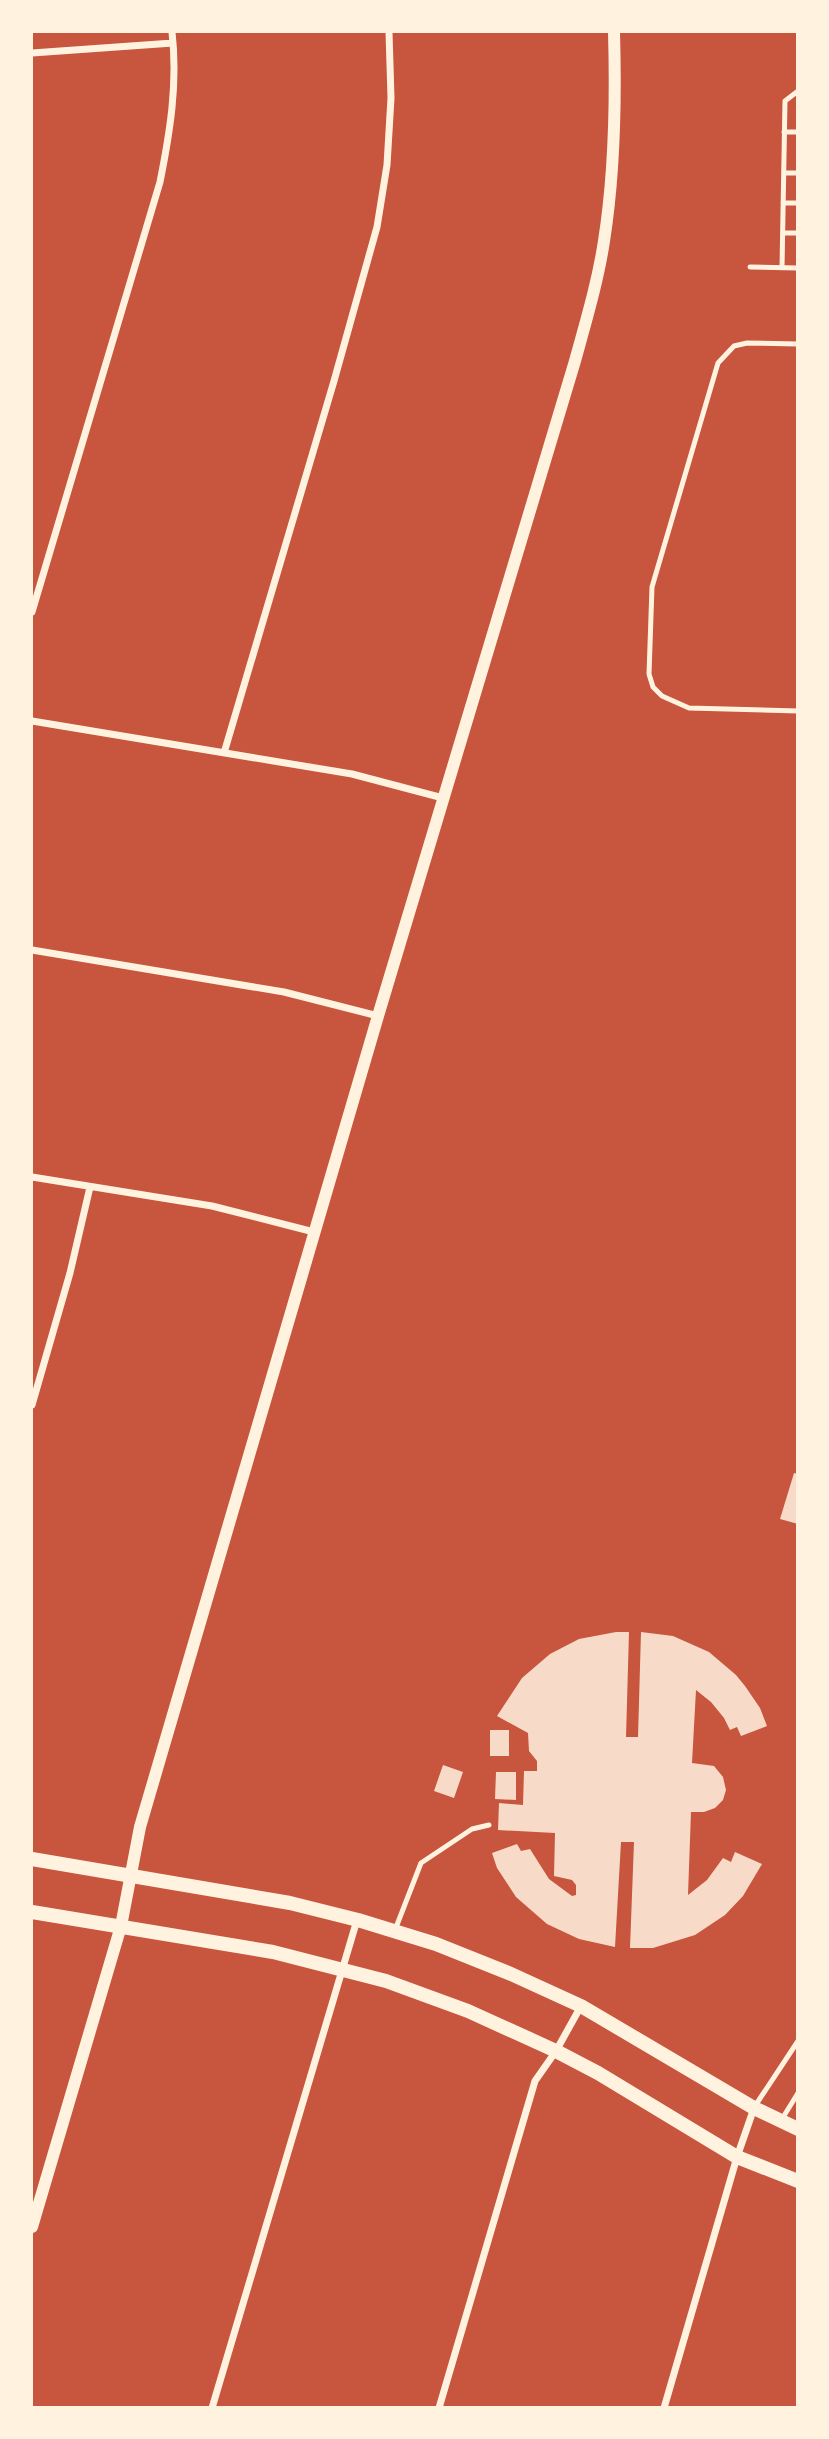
<svg xmlns="http://www.w3.org/2000/svg" width="829" height="2439" font-family="Cabin,sans-serif">
	<style>
		.building { fill: #f7dbc8 }
		.lines { fill: none; stroke-linecap: round; stroke-linejoin: round }
		.service { stroke: #fff3e0; stroke-width: 5 }
		.minor { stroke: #fff3e0; stroke-width: 7 }
		.tertiary { stroke: #fff3e0; stroke-width: 12 }
		.secondary { stroke: #fff3e0; stroke-width: 14 }
	</style>
	<rect width="100%" height="100%" fill="#c8553d"/>
	<!-- building -->
	<path class="building" d="M794,1473L798,1474V1524L780,1519Z
		M616,1632H629L626,1737H638L641,1632L673,1636L709,1652L736,1675L745,1686L760,1708L767,1726L741,1736L737,1727L730,1730L724,1718L711,1702L696,1690L692,1763L714,1766L723,1777L726,1790L723,1800L715,1808L704,1812H691L688,1895L707,1880L723,1858L731,1862L735,1852L762,1864L743,1896L725,1915L695,1935L653,1948H630L634,1842H621L615,1947L579,1939L547,1924L516,1897L497,1868L492,1853L517,1844L521,1851L530,1849L549,1879L572,1896L576,1895V1885L572,1880L554,1876L555,1833L498,1830L499,1803L523,1805L524,1771H537V1761L529,1751L528,1733L497,1716L522,1678L550,1654L579,1639Z
		M490,1730H509V1756H490Z
		M443,1765L463,1772L454,1798L434,1791Z
		M496,1772H516V1800L495,1799Z"/>
	<g class="lines">
		<!-- service -->
		<path class="service" d="M784,132H798
			M784,173H798
			M783,203H798
			M783,233H798
			M750,267L798,268
			M782,268L785,101L798,91
			M798,344L747,343L734,346L718,363L652,587L649,674L653,687L662,696L689,708L798,711
			M395,1930L421,1863L472,1829L489,1825
			M755,2106L798,2041
			M782,2119L798,2093"/>
		<!-- minor -->
		<path class="minor" d="M32,53L173,43
			M32,612L160,182C170,132 178,83 172,32
			M32,721L352,774L443,798
			M224,753L334,381L377,227L387,165L391,98L389,32
			M32,950L284,992L378,1016
			M32,1177L212,1206L314,1232
			M32,1405L70,1273L90,1187
			M212,2408L357,1920
			M439,2408L535,2081L556,2051L581,2006
			M664,2408L737,2157L754,2108"/>
		<!-- tertiary -->
		<path class="tertiary" d="M32,2227L121,1926L140,1827L378,1016L575,361C586,321 598,281 604,241C615,171 616,101 614,32"/>
		<!-- secondary -->
		<path class="secondary" d="M32,1859L290,1903L358,1920L436,1944L511,1974L581,2006L754,2108L798,2129
			M32,1912L273,1952L386,1981L468,2011L556,2051L598,2073L737,2157L798,2181"/>
	</g>
	<!-- border -->
	<rect width="829" height="2439" fill="none" stroke="#fff3e0" stroke-width="66"/>
</svg>
